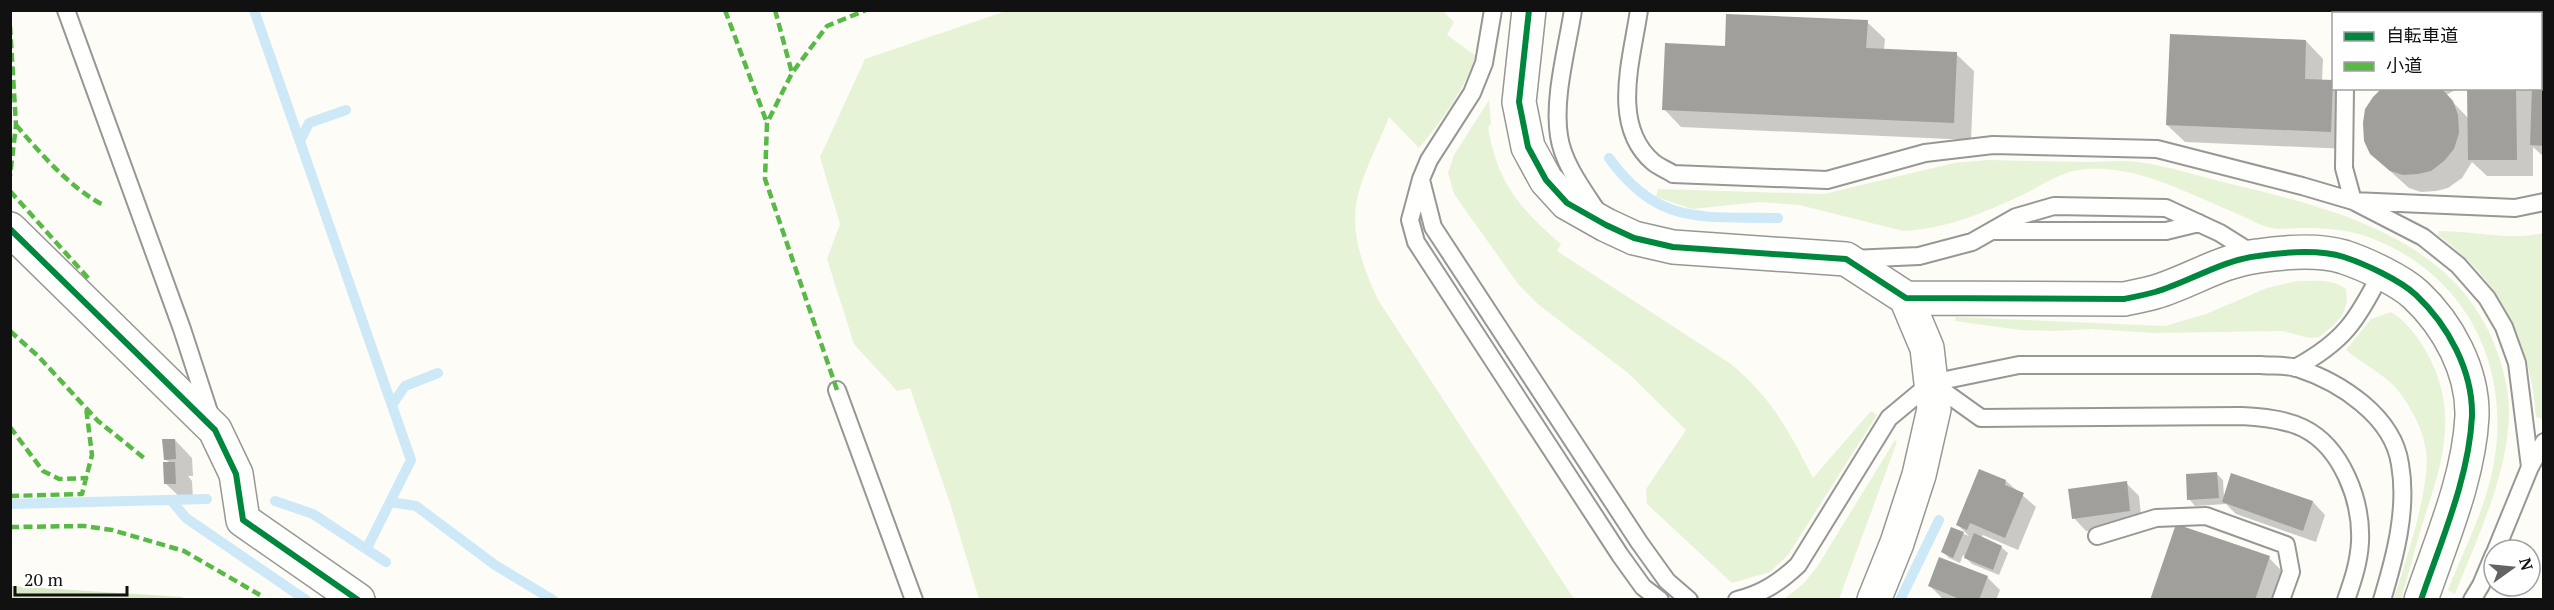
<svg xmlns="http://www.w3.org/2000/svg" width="2554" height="610" font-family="'PT Serif','Noto Sans JP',serif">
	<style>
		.green { fill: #e7f3d7 }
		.forest { fill: #d8eac5 }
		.shadow { fill: #0003 }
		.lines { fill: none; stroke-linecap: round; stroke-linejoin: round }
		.stream { stroke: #cde8f7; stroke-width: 10 }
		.building { fill: #a19f9c }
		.service-casing { stroke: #979795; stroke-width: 20 }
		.minor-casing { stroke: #979795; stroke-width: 36 }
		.service { stroke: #fffffe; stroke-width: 16 }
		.minor { stroke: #fffffe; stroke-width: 33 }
		.quiet { stroke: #58b947; stroke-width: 4.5; stroke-dasharray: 9 4.5; stroke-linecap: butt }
		.cycleway-casing { stroke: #fff; stroke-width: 10 }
		.cycleway { stroke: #00873e; stroke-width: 6 }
	</style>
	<rect width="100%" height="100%" fill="#fdfcf7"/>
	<!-- green -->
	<path class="green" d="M1006,11L1442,10L1454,22L1447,35L1476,56C1462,93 1444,118 1419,148L1389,117C1379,143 1362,174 1357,200C1350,235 1364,269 1378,300L1574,599H979L950,503L910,388L897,391L854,344L827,259L840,224L820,157L865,59Z
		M1489,100L1491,124L1488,127C1497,182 1520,209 1561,244L1557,251L1731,364C1772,398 1790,433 1813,478L1871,411L1877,415L1788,555L1770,572L1732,583L1647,504L1646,489L1686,430L1628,373L1539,305L1518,284L1454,194L1448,173L1454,155Z
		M1988,160C2022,161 2055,161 2088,162C2105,162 2122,160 2138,162C2169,166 2201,177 2231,184C2331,208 2450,237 2493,341C2502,363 2509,388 2509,412C2508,476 2478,535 2455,594L2448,590C2464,549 2487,506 2494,462C2511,364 2465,274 2371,238C2350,230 2327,228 2304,228C2294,228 2282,230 2272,228C2261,226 2249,219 2238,214C2187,194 2131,160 2073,171C2056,175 2039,187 2024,194C1984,213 1946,229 1903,231L1799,205L1760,202L1692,209L1656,197L1658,189L1824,194L1954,163Z
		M2439,231C2474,231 2510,241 2543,233L2542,419L2536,417C2531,343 2499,279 2438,235Z
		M2297,281C2314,281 2332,278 2346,289L2347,301L2343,314L2333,326L2319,337L2309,338L2282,331L2152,333L2092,329L2055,331L2020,330L1955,321L1956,317L2165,326L2206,314L2267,288Z
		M2391,312C2406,321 2418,337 2427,353C2460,413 2442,464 2422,525C2415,549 2408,575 2401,600L2394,599C2405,562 2431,488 2426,451C2423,429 2411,407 2397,389C2382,372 2362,364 2346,350L2371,319Z
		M1895,440L1897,442L1839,599H1784L1803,584L1817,567Z"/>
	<!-- forest -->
	<path class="forest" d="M11,586L182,597L185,599H11Z"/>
	<!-- shadow -->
	<path class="shadow" d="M2469,10H2544V17L2540,14H2469Z
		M1867,22L1885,39L1884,50L1956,54L1974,71L1971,140L1681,127L1664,109L1726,48Z
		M2544,30V157L2533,147V176H2487L2472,162L2462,178L2448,188L2436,191L2421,192L2409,188L2380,162L2384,88H2459L2446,95L2469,119V88H2540Z
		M2306,41L2323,59L2322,81L2333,82L2334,88H2339L2348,149L2185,142L2167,125Z
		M175,440L192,458L193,476H188L192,481L193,500H183L165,483L170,463L165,459Z
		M2217,474L2223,480L2224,498L2232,475L2313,502L2325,515L2316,542L2236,514L2226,504L2195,506L2189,499Z
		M2006,481L2036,507L2018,550L1983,535L1981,538L2001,547L2008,553L1999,575L1972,564L1963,555L1960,563L1949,558L1942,551L1952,529L1969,536L1958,525Z
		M2126,483L2139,496L2142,524L2086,531L2074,518Z
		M2269,558L2289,578L2282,600H2152Z
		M1987,577L2000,590L1996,600H1944L1930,586Z"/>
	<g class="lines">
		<!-- stream -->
		<path class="stream" d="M254,10L411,460L367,548
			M300,141L309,123L346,110
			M1609,158C1659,227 1702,216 1778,218
			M392,405L405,386L438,373
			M171,500L186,518L306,600
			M275,501L313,514L386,562
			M390,502L416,506L495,565L553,600
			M10,504L207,499
			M1900,600L1939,520"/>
	</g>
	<!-- building -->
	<path class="building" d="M2372,10H2456L2457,14H2370Z
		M2467,10H2523V14H2467Z
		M1726,14L1868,20L1866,48L1957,52L1954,123L1662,110L1665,43L1725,46Z
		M2540,28H2544V146L2530,145L2532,88H2540Z
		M2170,34L2306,40L2305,79L2333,80L2331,132L2166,125Z
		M2382,88H2441L2453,101L2458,115L2459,133L2454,149L2444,161L2431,171L2418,174L2403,175L2390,171L2370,154L2364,141L2363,123L2365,109L2373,97Z
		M2467,88H2516L2517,160H2468Z
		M162,439H175L176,459L164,460Z
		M163,462H175L176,484H164Z
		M1979,469L2006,480L2005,485L2024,493L2005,538L1970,523L1967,530L1956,525Z
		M2217,472L2219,498L2187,500L2186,474Z
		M2231,473L2313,501L2303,531L2222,502Z
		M2127,481L2130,511L2072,519L2068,489Z
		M2176,524L2270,556L2255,600H2150Z
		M1951,527L1964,532L1953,558L1941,552Z
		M1974,533L2002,546L1993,570L1964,558Z
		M1939,557L1988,576L1979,600H1962L1928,586Z"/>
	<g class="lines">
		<defs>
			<path id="service" d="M66,10L182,329L211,418
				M1493,10L1484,63L1472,93L1429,160L1421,179L1410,220L1416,242L1620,555L1643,587L1660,600
				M1573,10C1567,49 1553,98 1559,136C1563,164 1584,191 1599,214
				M1639,10C1632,59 1610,125 1653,162C1659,167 1667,170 1673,174L1827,180L1925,153L1993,145L2157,149L2302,186L2353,201L2423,237L2458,265L2487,298L2504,327L2517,363L2530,467L2544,442
				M2346,14V10
				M2345,88L2344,168L2353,201L2515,208L2544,202
				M1421,180L1433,227L1639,542L1667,581L1689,600
				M1994,231H2166L2199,223
				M1852,259L1919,256L1972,242L2016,217L2054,206L2166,208L2220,233L2255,255
				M2295,368C2343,342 2357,321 2381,273
				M1932,383L1981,418L2241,416C2262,417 2284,419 2303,428C2342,447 2362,501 2360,542C2359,562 2353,580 2346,600
				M837,390L914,600
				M2097,536L2156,518L2206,516L2286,545L2291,572L2281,600
				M2496,550L2530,467
				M1737,600C1762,594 1780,582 1798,565L1889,418L1931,383L2019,365H2261C2272,366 2286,365 2297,368C2340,382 2393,416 2400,464C2408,509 2395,557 2382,600
				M2472,600L2481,585L2494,554"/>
			<path id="minor" d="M1529,10L1519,102L1528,147L1546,180L1567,203L1606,225L1634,238L1673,247L1846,259L1906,298L2124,299C2134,297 2145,295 2155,292C2189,282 2222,260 2258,256C2285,252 2318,249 2344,257C2365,264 2400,280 2416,295C2448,325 2473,371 2472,416C2469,478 2441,541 2421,600
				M10,229L215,430L236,474L243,520L358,600
				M1874,600L1897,543L1919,475L1934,409L1927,348L1906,298"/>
		</defs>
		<!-- service casing -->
		<use href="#service" class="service-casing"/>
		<!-- minor casing -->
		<use href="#minor" class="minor-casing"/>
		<!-- service -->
		<use href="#service" class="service"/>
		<!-- minor -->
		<use href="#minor" class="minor"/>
		<!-- quiet -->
		<path class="quiet" d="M725,10L767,123
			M775,10L792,73
			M10,26L16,125L10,176
			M16,125C42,155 70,188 105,206
			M10,191L89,279
			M10,331L38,356L98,421L144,458
			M837,390L765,179L767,123L792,73L827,26L866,10
			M10,427L43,471L59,479L88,478
			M10,496L82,494L92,455L86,407
			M10,527L84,526L112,530L184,551L260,595"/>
		<defs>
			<path id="cycleway" d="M1529,10L1519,102L1528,147L1546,180L1567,203L1606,225L1634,238L1673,247L1846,259L1906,298L2124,299C2134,297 2145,295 2155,292C2189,282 2222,260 2258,256C2285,252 2318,249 2344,257C2365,264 2400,280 2416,295C2448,325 2473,371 2472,416C2469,478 2441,541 2421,600
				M10,229L215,430L236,474L243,520L358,600"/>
		</defs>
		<!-- cycleway casing -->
		<use href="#cycleway" class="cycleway-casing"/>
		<!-- cycleway -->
		<use href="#cycleway" class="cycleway"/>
	</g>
	<!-- border -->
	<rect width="2554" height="610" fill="none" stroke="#111111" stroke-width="24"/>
	<!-- legend -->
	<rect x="2332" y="12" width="210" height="78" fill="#ffffff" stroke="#a0a0a0" stroke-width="1.5"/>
	<rect x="2344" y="32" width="30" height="9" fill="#00873e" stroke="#a0a0a0" stroke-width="1.5"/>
	<text x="2386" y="42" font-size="18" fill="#111111">自転車道</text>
	<rect x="2344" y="62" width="30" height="9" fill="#58b947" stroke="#a0a0a0" stroke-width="1.5"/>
	<text x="2386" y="72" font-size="18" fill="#111111">小道</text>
	<!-- north arrow -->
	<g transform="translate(2512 568) rotate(75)"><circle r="28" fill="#ffffff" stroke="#a0a0a0" stroke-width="1.5"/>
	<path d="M0-4.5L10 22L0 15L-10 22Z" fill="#646362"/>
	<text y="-9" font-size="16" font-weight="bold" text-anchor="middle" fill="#111111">N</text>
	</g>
	<!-- scale -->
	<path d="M15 586v9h112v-9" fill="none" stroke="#111111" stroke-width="3"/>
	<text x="24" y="586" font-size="18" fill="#111111" stroke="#ffffff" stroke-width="4.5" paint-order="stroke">20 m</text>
</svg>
